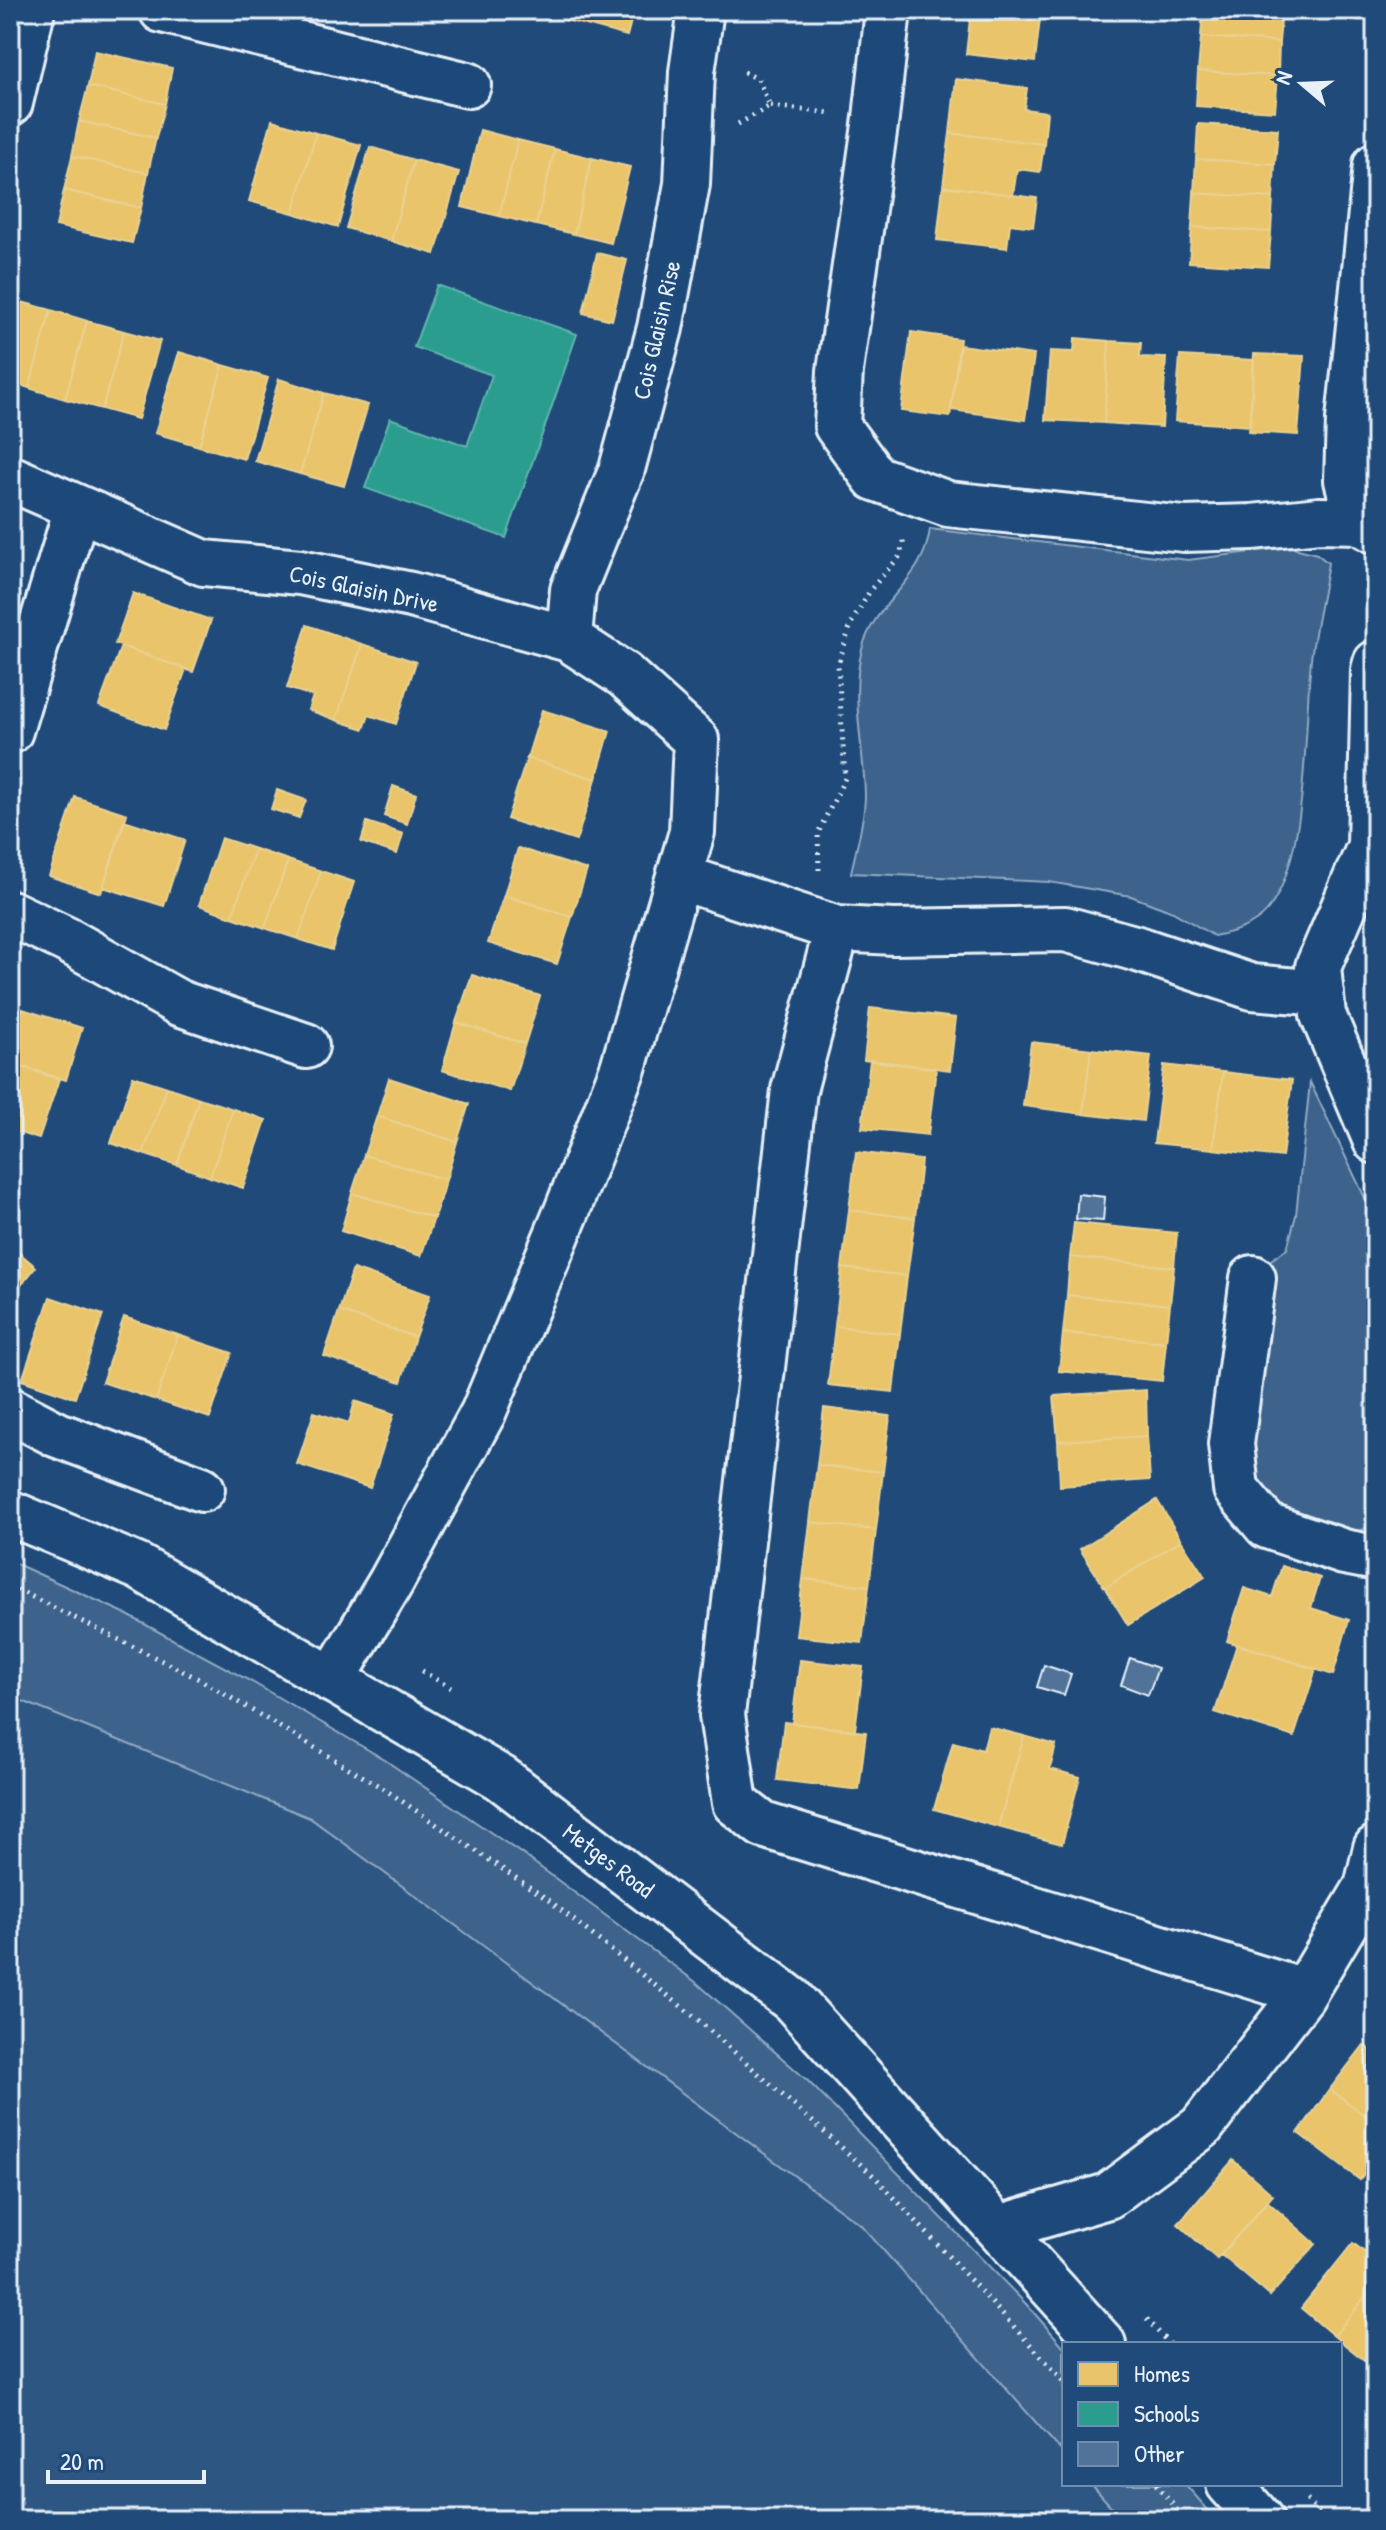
<svg xmlns="http://www.w3.org/2000/svg" width="1386" height="2530" font-family="'Patrick Hand',sans-serif">
	<style>
		.built { fill: #2e5683 }
		.green { fill: #3c628c; stroke: #92aac2; stroke-width: 2 }
		.homes { fill: #e9c46a; stroke: #e9d295; stroke-width: 2 }
		.schools { fill: #2a9d8f; stroke: #63b6ae; stroke-width: 2 }
		.building { fill: #517399; stroke: #e8f1f8; stroke-width: 2 }
		.lines { fill: none; stroke-linecap: round; stroke-linejoin: round }
		.street-casing { stroke: #e8f1f8; stroke-width: 50 }
		.secondary-casing { stroke: #e8f1f8; stroke-width: 50 }
		.path { stroke: #e8f1f8; stroke-width: 5; stroke-dasharray: 2 6; stroke-linecap: butt }
		.street { stroke: #1f4a7a; stroke-width: 44 }
		.secondary { stroke: #1f4a7a; stroke-width: 44 }
		.labels { text-anchor: middle; dominant-baseline: central; stroke-width: 8; stroke-linejoin: round; paint-order: stroke }
		.street-label { font-size: 24px; fill: #e8f1f8; stroke: #1f4a7a }
	</style>
	<rect width="100%" height="100%" fill="#1f4a7a"/>
	<filter id="ink" filterUnits="userSpaceOnUse"><feTurbulence type="fractalNoise" baseFrequency=".0125" numOctaves="2"/><feDisplacementMap in="SourceGraphic" scale="16" xChannelSelector="R" yChannelSelector="G"/><feConvolveMatrix kernelMatrix="1 2 1 2 8 2 1 2 1" color-interpolation-filters="sRGB"/></filter>
	<g filter="url(#ink)">
		<!-- built -->
		<path class="built" d="M10,1696L310,1818L861,2225L1064,2454V2484H1091L1123,2520H10Z"/>
		<!-- green -->
		<path class="green" d="M930,529L1188,560L1290,547L1317,554L1328,563C1323,595 1315,627 1311,659C1304,726 1309,858 1268,910C1254,927 1233,932 1214,936L1173,912L1131,896L1049,882L851,873C856,848 865,820 865,795C864,746 850,698 862,649C875,600 924,582 930,529Z
			M1310,1082L1367,1202L1376,1235V1522L1360,1531L1333,1527L1271,1507L1249,1472V1428L1268,1262L1287,1249L1296,1215Z
			M10,1561L122,1612L252,1682L382,1758L525,1856L697,1983L808,2081L1027,2305L1064,2347V2454L861,2225L310,1818L10,1696Z
			M1091,2484H1185L1217,2520H1123Z"/>
		<!-- homes -->
		<path class="homes" d="M527,10H555L553,17Z
			M555,10H594L590,26L553,17Z
			M594,10H634L627,36L590,26Z
			M971,10H1041L1035,62L966,54Z
			M1203,10H1282L1279,42L1201,37Z
			M1201,37L1279,42L1278,76L1198,71Z
			M95,51L172,68L165,104L88,86Z
			M1198,71L1278,76L1275,111L1196,106Z
			M956,79L1027,88L1024,109L1047,112L1044,144L950,133Z
			M88,86L165,104L156,138L79,121Z
			M272,120L316,133L293,213L249,201Z
			M79,121L156,138L148,173L72,156Z
			M1198,124L1278,129L1275,164L1196,159Z
			M480,130L518,140L499,216L462,207Z
			M316,133L361,145L338,227L293,213Z
			M950,133L1044,144L1040,172L1017,169L1013,195L943,186Z
			M518,140L555,149L536,225L499,216Z
			M370,147L414,160L391,241L346,228Z
			M555,149L592,158L574,234L536,225Z
			M72,156L148,173L141,208L64,190Z
			M592,158L630,167L611,243L574,234Z
			M1196,159L1275,164L1273,198L1194,193Z
			M414,160L459,172L435,254L391,241Z
			M943,186L1037,198L1033,227L1010,224L1007,248L937,240Z
			M64,190L141,208L132,243L56,226Z
			M1194,193L1273,198L1271,232L1192,227Z
			M1192,227L1271,232L1268,267L1189,262Z
			M597,253L627,260L612,320L583,313Z
			M14,300L51,310L29,388L10,382V314Z
			M51,310L87,321L65,399L29,388Z
			M87,321L124,331L102,409L65,399Z
			M124,331L160,341L138,419L102,409Z
			M911,332L960,339L950,417L901,411Z
			M1075,338L1109,341L1104,423L1045,420L1050,351L1074,352Z
			M1109,341L1141,343L1140,357L1166,358L1162,427L1104,423Z
			M960,345L1034,355L1025,420L951,410Z
			M179,352L223,365L199,446L155,433Z
			M1254,354L1304,356L1298,435L1249,432Z
			M1180,356L1254,360L1250,426L1175,421Z
			M223,365L268,378L244,459L199,446Z
			M279,379L324,393L300,474L255,461Z
			M324,393L368,405L344,486L300,474Z
			M133,593L211,620L193,672L115,644Z
			M307,625L362,644L336,720L308,710L313,696L287,688Z
			M362,644L416,662L396,724L369,715L364,729L336,720Z
			M121,646L186,669L164,730L99,706Z
			M542,710L610,731L596,779L527,758Z
			M527,758L596,779L576,841L507,819Z
			M393,786L416,794L407,824L384,816Z
			M277,790L306,800L299,818L271,809Z
			M75,797L127,814L101,893L49,876Z
			M124,820L185,840L164,906L103,887Z
			M367,822L403,834L397,854L361,842Z
			M221,838L255,849L232,917L199,905Z
			M518,848L587,870L572,917L504,895Z
			M255,849L288,860L265,928L232,917Z
			M288,860L321,871L298,939L265,928Z
			M321,871L354,882L332,950L298,939Z
			M504,895L572,917L557,964L488,943Z
			M472,975L540,996L525,1044L456,1022Z
			M10,1005L82,1028L66,1080L10,1063Z
			M870,1008L956,1018L950,1070L864,1060Z
			M456,1022L525,1044L510,1091L442,1070Z
			M1031,1042L1091,1049L1083,1114L1023,1106Z
			M1091,1049L1151,1056L1143,1121L1083,1114Z
			M870,1060L936,1068L928,1135L862,1128Z
			M10,1063L59,1079L39,1139L10,1130Z
			M1164,1065L1223,1072L1213,1149L1154,1143Z
			M1223,1072L1292,1080L1282,1157L1213,1149Z
			M133,1076L167,1087L143,1154L111,1143Z
			M389,1078L469,1104L457,1142L377,1116Z
			M167,1087L199,1098L177,1165L143,1154Z
			M199,1098L233,1109L210,1177L177,1165Z
			M233,1109L266,1120L243,1188L210,1177Z
			M377,1116L457,1142L446,1180L364,1155Z
			M856,1152L921,1160L915,1218L849,1210Z
			M364,1155L446,1180L434,1218L352,1193Z
			M352,1193L434,1218L421,1256L341,1231Z
			M849,1210L915,1218L907,1276L842,1268Z
			M1074,1223L1177,1233L1174,1267L1070,1257Z
			M10,1245L36,1267L10,1299Z
			M1070,1257L1174,1267L1170,1305L1067,1295Z
			M842,1268L907,1276L900,1334L835,1326Z
			M353,1269L430,1295L415,1337L339,1311Z
			M1067,1295L1170,1305L1166,1342L1063,1333Z
			M50,1297L103,1315L75,1398L22,1380Z
			M339,1311L415,1337L401,1382L324,1356Z
			M124,1317L178,1335L156,1400L102,1382Z
			M835,1326L900,1334L893,1392L828,1385Z
			M1063,1333L1166,1342L1162,1381L1059,1371Z
			M178,1335L232,1353L210,1418L156,1400Z
			M1146,1390L1147,1436L1058,1441L1054,1396Z
			M355,1401L394,1414L370,1488L297,1464L314,1412L349,1423Z
			M824,1408L890,1416L883,1472L817,1465Z
			M1147,1436L1150,1480L1060,1486L1058,1441Z
			M817,1465L883,1472L876,1530L810,1522Z
			M1157,1500L1181,1540L1105,1588L1080,1549Z
			M810,1522L876,1530L869,1586L803,1579Z
			M1181,1540L1205,1577L1128,1625L1105,1588Z
			M1282,1566L1320,1578L1311,1608L1349,1620L1333,1675L1227,1641L1244,1588L1272,1597Z
			M803,1579L869,1586L862,1643L796,1636Z
			M1237,1644L1316,1669L1294,1737L1215,1712Z
			M800,1660L863,1667L855,1730L792,1723Z
			M784,1722L866,1732L859,1790L777,1780Z
			M989,1727L1024,1736L998,1827L934,1809L953,1742L983,1750Z
			M1024,1736L1056,1745L1050,1769L1080,1777L1062,1844L998,1827Z
			M1364,2045L1376,2055V2124L1330,2089Z
			M1330,2089L1376,2124V2159L1360,2180L1298,2133Z
			M1233,2160L1273,2195L1217,2259L1178,2224Z
			M1267,2201L1316,2244L1270,2296L1221,2255Z
			M1353,2243L1376,2261V2283L1334,2336L1301,2308Z
			M1376,2283V2352L1368,2363L1334,2336Z"/>
		<!-- schools -->
		<path class="schools" d="M437,285L577,334L506,538L365,488L390,418L467,446L492,375L414,347Z"/>
		<!-- building -->
		<path class="building" d="M1078,1194L1105,1197L1103,1221L1076,1219Z
			M1130,1658L1158,1668L1148,1695L1121,1685Z
			M1044,1665L1071,1674L1064,1695L1037,1687Z"/>
		<g class="lines">
			<defs>
				<path id="street" d="M162,10L468,85
					M888,10L876,118L840,371L837,426L875,478L948,504L1184,529L1252,527L1319,520L1358,521L1376,531
					M10,103L32,10
					M10,478L204,563L300,572L411,595L569,639L624,675L696,740L692,832L623,1068L567,1211L483,1413L391,1582L332,1680
					M1358,521L1347,480L1349,420L1376,165
					M569,639L573,590L622,469L660,328L687,184L692,72L701,10
					M1376,663L1374,670L1370,846L1318,967L1323,1015L1376,1141
					M10,731L77,508
					M680,877L837,929L894,932L1065,929L1138,949L1252,987L1321,993
					M10,913L67,940L179,1003L306,1046
					M837,929L794,1090L722,1715L735,1803L763,1825L1304,1992
					M1253,1278L1231,1444L1236,1489L1267,1526L1344,1552L1376,1558
					M10,1410L58,1435L202,1489
					M999,2228L1108,2196L1201,2127L1302,1996L1367,1887L1376,1848"/>
				<path id="secondary" d="M10,1513L139,1567L501,1778L792,2000L1103,2344
					M1229,2484L1261,2520"/>
			</defs>
			<!-- street casing -->
			<use href="#street" class="street-casing"/>
			<!-- secondary casing -->
			<use href="#secondary" class="secondary-casing"/>
			<!-- path -->
			<path class="path" d="M770,106L829,113
				M738,124L770,106L758,79L740,70
				M819,870L818,833L845,778L838,665L851,624L871,589L899,557L904,541
				M10,1586L201,1680L384,1789L550,1901L697,2019L876,2178L1064,2381
				M422,1671L451,1688
				M1147,2319L1169,2344
				M1156,2484L1185,2520
				M1307,2500L1325,2520"/>
			<!-- street -->
			<use href="#street" class="street"/>
			<!-- secondary -->
			<use href="#secondary" class="secondary"/>
		</g>
	</g>
	<g class="labels">
		<!-- street labels -->
		<g class="street-label">
			<text transform="translate(656 330) rotate(-77)">Cois Glaisin Rise</text>
			<text transform="translate(364 588) rotate(12)">Cois Glaisin Drive</text>
			<text transform="translate(609 1860) rotate(37)">Metges Road</text>
		</g>
	</g>
	<!-- margin -->
	<rect width="1386" height="2530" fill="none" stroke="#1f4a7a" stroke-width="40"/>
	<rect x="20" y="20" width="1346" height="2490" fill="none" stroke="#e8f1f8" stroke-width="3" filter="url(#ink)"/>
	<!-- legend -->
	<rect x="1062" y="2342" width="280" height="144" fill="#1f4a7a" stroke="#6f8dac" stroke-width="2"/>
	<rect x="1078" y="2362" width="40" height="24" fill="#e9c46a" stroke="#6f8dac" stroke-width="2"/>
	<text x="1134" y="2382" font-size="24" fill="#e8f1f8">Homes</text>
	<rect x="1078" y="2402" width="40" height="24" fill="#2a9d8f" stroke="#6f8dac" stroke-width="2"/>
	<text x="1134" y="2422" font-size="24" fill="#e8f1f8">Schools</text>
	<rect x="1078" y="2442" width="40" height="24" fill="#517399" stroke="#6f8dac" stroke-width="2"/>
	<text x="1134" y="2462" font-size="24" fill="#e8f1f8">Other</text>
	<!-- north arrow -->
	<g transform="translate(1302 84) rotate(289)" stroke="#1f4a7a" stroke-width="6" paint-order="stroke">
	<path d="M0-6L14 30L0 20L-14 30Z" fill="#e8f1f8"/>
	<text y="-12" font-size="22" font-weight="bold" text-anchor="middle" fill="#e8f1f8">N</text>
	</g>
	<!-- scale -->
	<path d="M48 2470v12h156v-12" fill="none" stroke="#e8f1f8" stroke-width="4"/>
	<text x="60" y="2470" font-size="24" fill="#e8f1f8" stroke="#1f4a7a" stroke-width="6" paint-order="stroke">20 m</text>
</svg>
